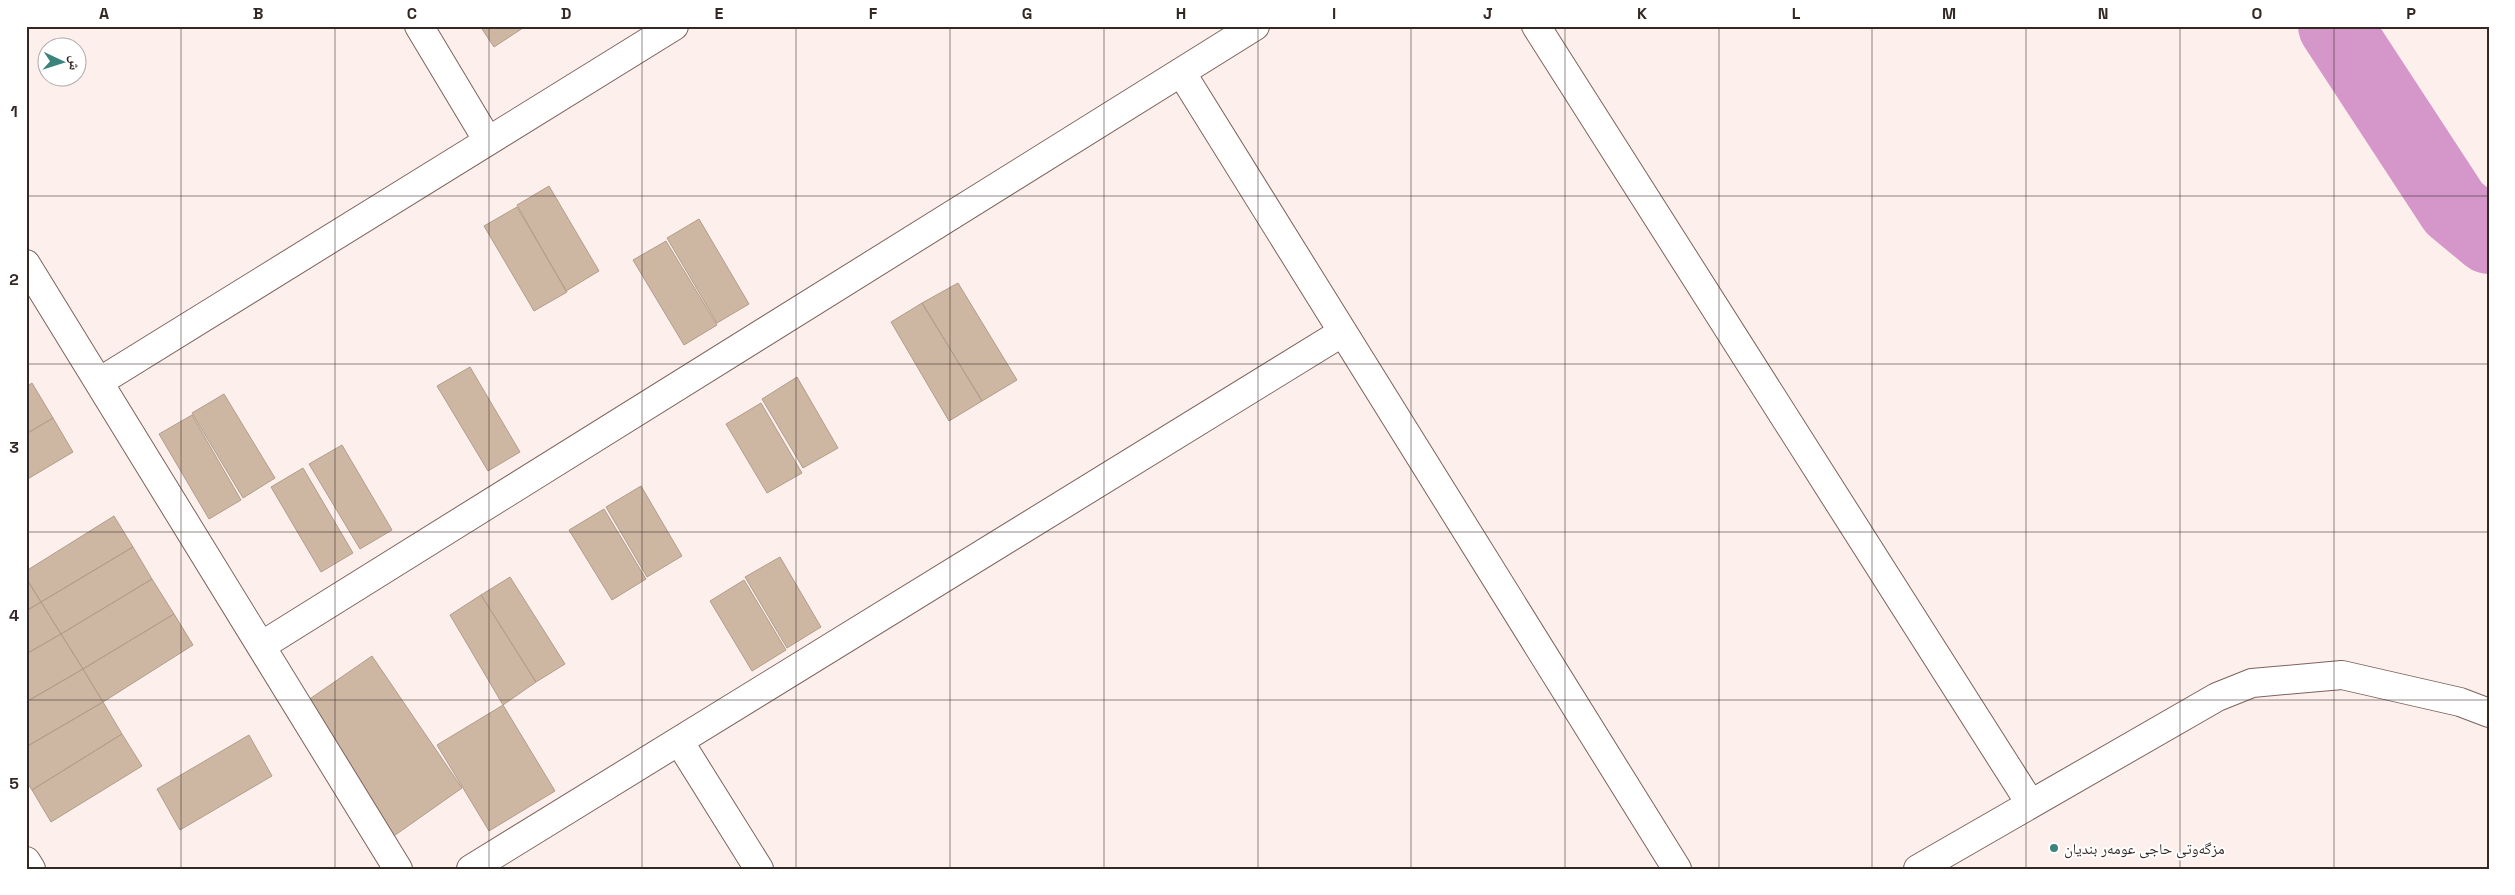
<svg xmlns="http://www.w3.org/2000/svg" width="2515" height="895" font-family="'Space Grotesk','Noto Naskh Arabic',sans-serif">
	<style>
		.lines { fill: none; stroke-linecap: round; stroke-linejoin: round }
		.river { stroke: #d596ca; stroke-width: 74 }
		.building { fill: #cdb7a3; stroke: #b29d8a }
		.street-casing { stroke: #7e635c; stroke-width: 30 }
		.street { stroke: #fff; stroke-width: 28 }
		.grid { fill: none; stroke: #342825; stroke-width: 1; stroke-opacity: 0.55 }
		.poi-dot { fill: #3c837c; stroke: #fff; stroke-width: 2 }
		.labels { text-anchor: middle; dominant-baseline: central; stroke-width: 4; stroke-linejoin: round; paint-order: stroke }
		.poi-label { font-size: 15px; fill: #342825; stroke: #fff; text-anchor: start }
		.neatline { fill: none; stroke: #342825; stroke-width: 2 }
		.grid-label { font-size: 16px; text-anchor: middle; font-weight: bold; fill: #342825 }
	</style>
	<rect width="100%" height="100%" fill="#fcefec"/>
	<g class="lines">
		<!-- river -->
		<path class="river" d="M2335,26L2454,208L2489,237"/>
	</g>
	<!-- building -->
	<path class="building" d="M480,26H526L494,47Z
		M549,186L599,271L566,291L517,205Z
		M517,207L567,292L534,311L484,226Z
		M699,219L749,304L717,323L667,238Z
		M666,241L717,325L684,345L633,260Z
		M958,283L1017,380L982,401L922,303Z
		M922,303L982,401L949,421L891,322Z
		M470,367L520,452L488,471L437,386Z
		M797,377L838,448L803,468L762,399Z
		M32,383L53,418L26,434V387Z
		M224,394L275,478L243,498L192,413Z
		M761,403L802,473L767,493L726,424Z
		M192,415L241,500L209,519L159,434Z
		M53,418L73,452L26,480V434Z
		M342,445L392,530L360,549L309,464Z
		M303,468L353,553L321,572L271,487Z
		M641,486L682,556L647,577L606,507Z
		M604,509L646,579L612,600L569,530Z
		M114,516L133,547L41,602L26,578V571Z
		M133,547L152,579L61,634L41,602Z
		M780,557L821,627L787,648L745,577Z
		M510,577L565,664L536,682L481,595Z
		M26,578L41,602L26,611Z
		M152,579L174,614L83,669L61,634Z
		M744,580L786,650L752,671L710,601Z
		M481,595L536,682L503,705L450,615Z
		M41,602L61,634L26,654V611Z
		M174,614L193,645L103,702L83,669Z
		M61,634L83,669L26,702V654Z
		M372,656L462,788L391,838L301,705Z
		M83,669L103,702L26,747V702Z
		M103,702L122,734L32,790L26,781V747Z
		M503,705L555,791L489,831L437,745Z
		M122,734L142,766L51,822L32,790Z
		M249,735L272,776L180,830L157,789Z"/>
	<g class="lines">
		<defs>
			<path id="street" d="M419,26L488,141
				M1536,26L2030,803
				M1181,72L1677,869
				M26,264L398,869
				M99,382L674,26
				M261,646L1255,26
				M679,741L759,869
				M26,861L31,869
				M471,869L1343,332
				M1918,869L2217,697L2252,683L2342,675L2460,702L2489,713"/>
		</defs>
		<!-- street casing -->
		<use href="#street" class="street-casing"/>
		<!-- street -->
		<use href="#street" class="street"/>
	</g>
	<!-- grid -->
	<path class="grid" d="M181,26V869M335,26V869M489,26V869M642,26V869M796,26V869M950,26V869M1104,26V869M1258,26V869M1411,26V869M1565,26V869M1719,26V869M1872,26V869M2026,26V869M2180,26V869M2334,26V869M26,196H2489M26,364H2489M26,532H2489M26,700H2489"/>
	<!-- markers -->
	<circle class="poi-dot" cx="2054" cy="848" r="5"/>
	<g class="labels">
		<!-- poi labels -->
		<g class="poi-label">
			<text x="2064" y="848">مزگەوتی حاجی عومەر بندیان</text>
		</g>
	</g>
	<!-- border -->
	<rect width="2515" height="895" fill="none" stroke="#ffffff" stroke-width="55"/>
	<!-- north arrow -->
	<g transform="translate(62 62) rotate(94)"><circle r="24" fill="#ffffff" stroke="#aea9a8"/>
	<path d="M0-4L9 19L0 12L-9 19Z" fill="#3c837c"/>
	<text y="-8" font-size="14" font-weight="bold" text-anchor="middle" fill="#342825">ش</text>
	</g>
	<rect x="28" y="28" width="2460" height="840" class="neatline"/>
	<g class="grid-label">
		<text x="104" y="19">A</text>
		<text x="258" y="19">B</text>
		<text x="412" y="19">C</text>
		<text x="566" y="19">D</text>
		<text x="719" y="19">E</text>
		<text x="873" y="19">F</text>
		<text x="1027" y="19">G</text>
		<text x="1181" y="19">H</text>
		<text x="1334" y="19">I</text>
		<text x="1488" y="19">J</text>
		<text x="1642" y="19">K</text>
		<text x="1796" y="19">L</text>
		<text x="1949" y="19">M</text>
		<text x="2103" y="19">N</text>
		<text x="2257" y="19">O</text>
		<text x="2411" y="19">P</text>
		<text x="14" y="117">1</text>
		<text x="14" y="285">2</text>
		<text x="14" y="453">3</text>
		<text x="14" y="621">4</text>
		<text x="14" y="789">5</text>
	</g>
</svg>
